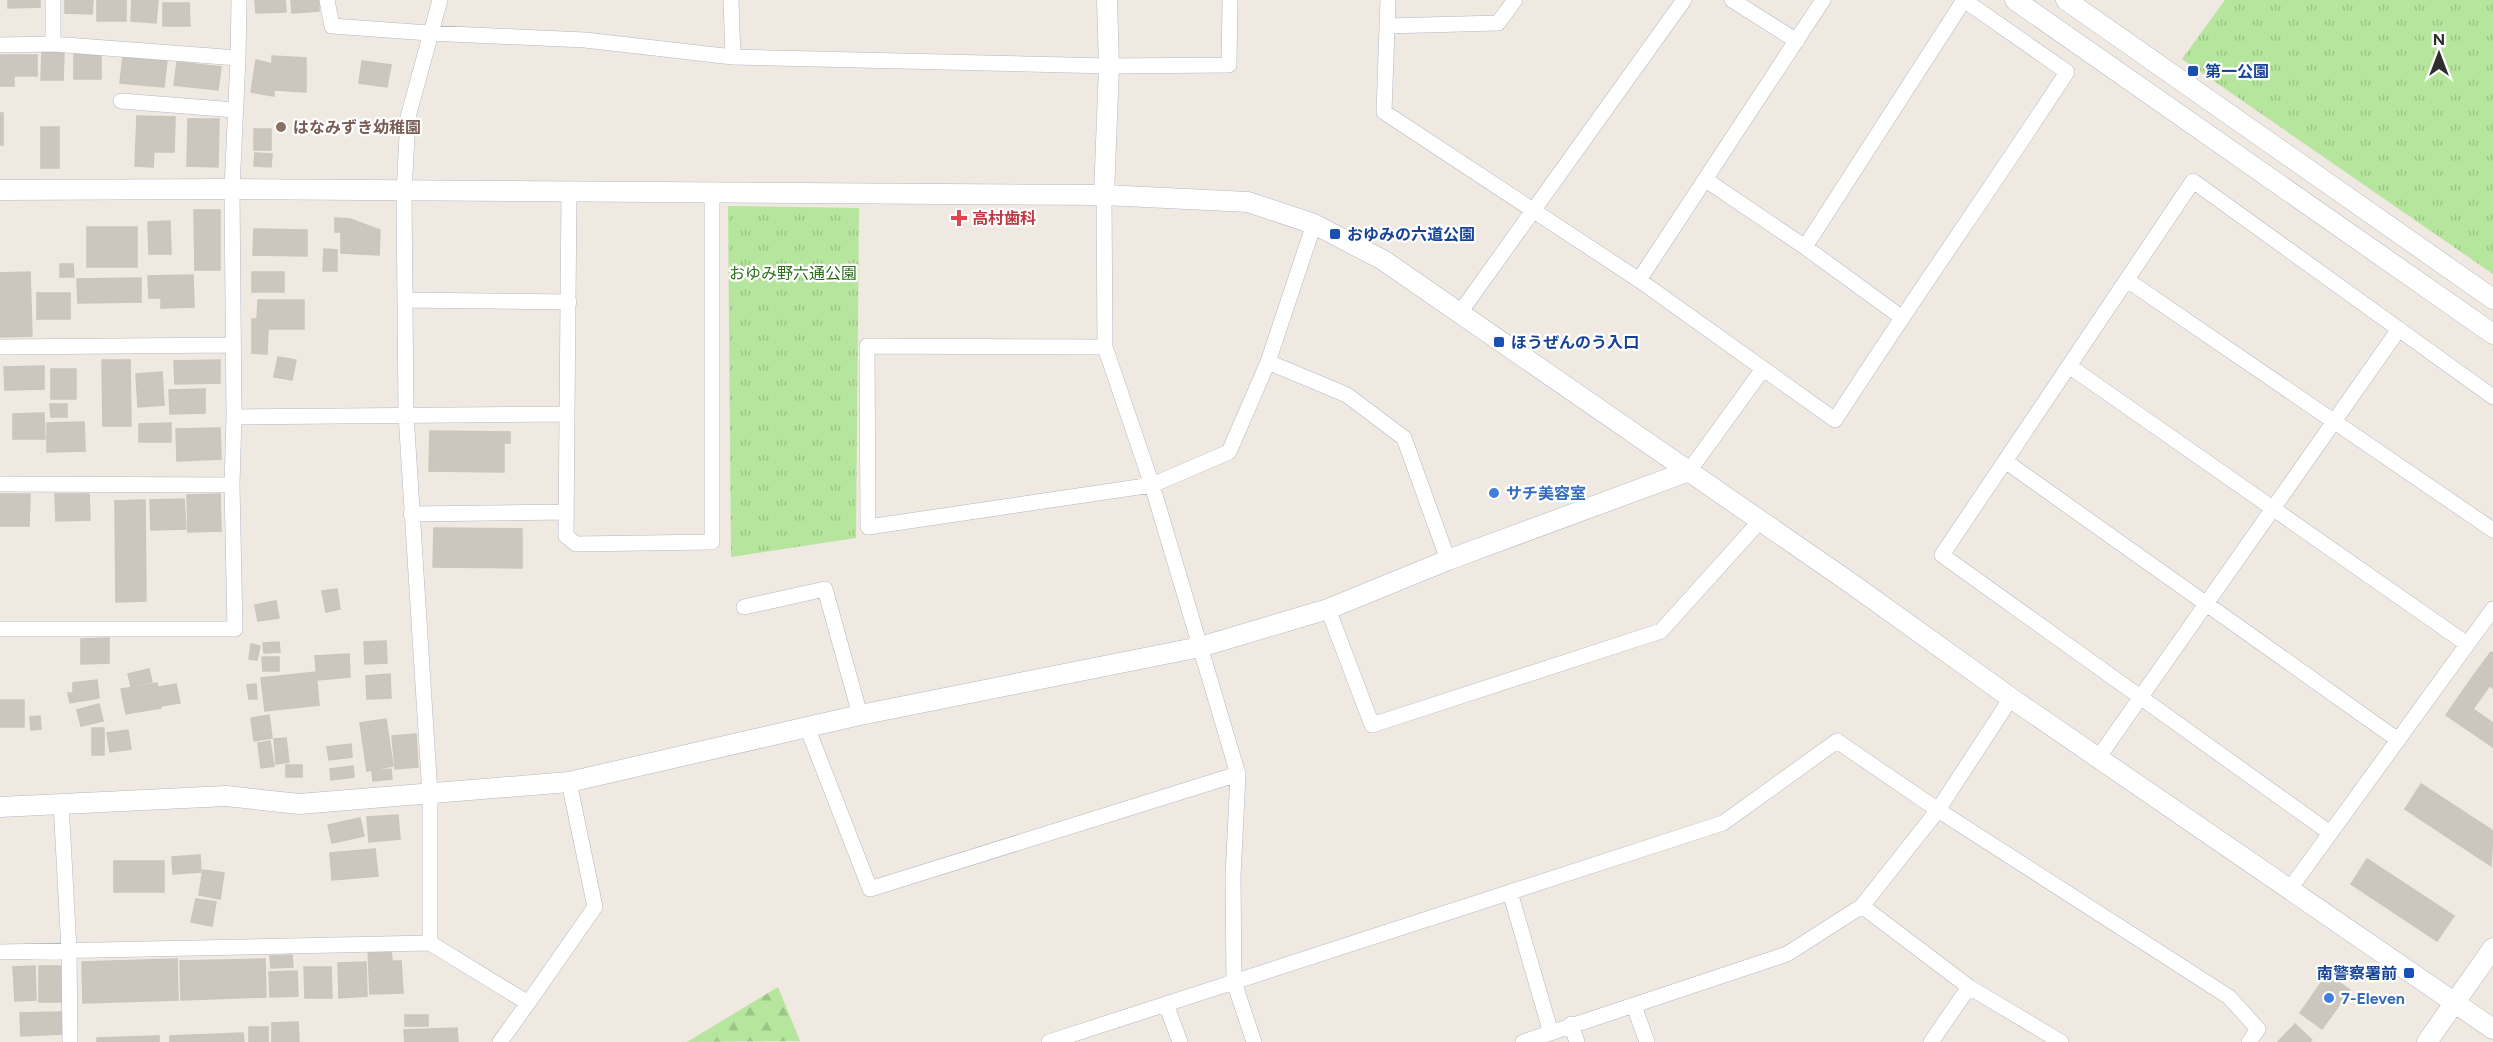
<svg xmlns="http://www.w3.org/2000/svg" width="2493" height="1042" font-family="Figtree,'Noto Sans JP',sans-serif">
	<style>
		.forest { fill: url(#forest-firs) }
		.park { fill: url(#park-tufts) }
		.building { fill: #cbc7bf; stroke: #cbc5ba; stroke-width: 1.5 }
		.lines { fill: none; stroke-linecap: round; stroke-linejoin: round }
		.minor-casing { stroke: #b4b7c1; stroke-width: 16 }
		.tertiary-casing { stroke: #b4b7c1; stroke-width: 21 }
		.minor { stroke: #fff; stroke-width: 15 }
		.tertiary { stroke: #fff; stroke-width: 20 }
		.transit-dot { fill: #1a4fb4; stroke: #fff; stroke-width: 2 }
		.education-dot { fill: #8d6e63; stroke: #fff; stroke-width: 2 }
		.health-dot { fill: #e0444e; stroke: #fff; stroke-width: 2 }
		.shop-dot { fill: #3f7fe0; stroke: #fff; stroke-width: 2 }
		.labels { text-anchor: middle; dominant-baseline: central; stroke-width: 4.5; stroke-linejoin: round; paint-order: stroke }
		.transit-label { font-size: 16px; font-weight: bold; fill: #164399; stroke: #fff; text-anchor: start }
		.education-label { font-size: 16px; font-weight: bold; fill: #785e54; stroke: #fff; text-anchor: start }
		.health-label { font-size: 16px; font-weight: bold; fill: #be3a42; stroke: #fff; text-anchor: start }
		.park-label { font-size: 16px; fill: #2c6e1b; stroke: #fff }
		.shop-label { font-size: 16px; font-weight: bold; fill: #366cbe; stroke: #fff; text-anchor: start }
	</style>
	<defs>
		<pattern id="forest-firs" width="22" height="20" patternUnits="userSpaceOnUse" patternTransform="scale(1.5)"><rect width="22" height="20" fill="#b6e59e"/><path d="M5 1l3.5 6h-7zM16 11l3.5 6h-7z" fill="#9dc588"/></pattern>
		<pattern id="park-tufts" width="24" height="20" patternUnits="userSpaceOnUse" patternTransform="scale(1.5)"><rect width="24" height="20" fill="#b6e59e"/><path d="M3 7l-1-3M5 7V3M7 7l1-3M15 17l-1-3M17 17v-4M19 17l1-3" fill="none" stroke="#9dc588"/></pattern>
	</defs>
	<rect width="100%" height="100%" fill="#efe9e1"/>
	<!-- forest -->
	<path class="forest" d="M778,987L800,1041L687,1042Z"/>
	<!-- park -->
	<path class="park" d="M2225,0H2493V274L2182,59Z
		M728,206L859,208L856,538L731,557Z"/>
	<!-- building -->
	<path class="building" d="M8,0H40V7L8,8Z
		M65,0H93L92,14L65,13Z
		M97,0H126V21H97Z
		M132,0H158L156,23L131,21Z
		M255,0H285L286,12L256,13Z
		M291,0H319V11L292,13Z
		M163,3H189L190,26H163Z
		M42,52H64L63,80H41Z
		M74,54L101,55V79H74Z
		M0,55H37V76H14V86H0Z
		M123,56L167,60L164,87L120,83Z
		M272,56L306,58V92L274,90V96L251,92L256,60L272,64Z
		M362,61L391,65L387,87L359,83Z
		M177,62L221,67L218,90L174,85Z
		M0,113H3V145H0Z
		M137,116L175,117L174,152H154L153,167L135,166Z
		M188,119H219L218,167L187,166Z
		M41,127H59V168H41Z
		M254,129H271V150H254Z
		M255,153L272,154L271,167L254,166Z
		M194,210H220V270H195Z
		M335,218L350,219L380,230L379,255L341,253V232H335Z
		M170,221L171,254H149L148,222Z
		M87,227H137V267H87Z
		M254,229L307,230V256L253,255Z
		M324,249L337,250V271H323Z
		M60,264H73L74,277H60Z
		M30,272L32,336L0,337V273Z
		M252,272H284V292H252Z
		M193,275L194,307L161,308V298H149L148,276Z
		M141,278V302L78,303L77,279Z
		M37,293H70V319H37Z
		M258,300H304V329H268L267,354L252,353V319H257Z
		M278,357L296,360L292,380L274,377Z
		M102,360H130L131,426H103Z
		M220,360V383L175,384L174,361Z
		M44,366V389L5,390L4,367Z
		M51,369H76V399H51Z
		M162,372L164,405L138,407L136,374Z
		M205,389V413L170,414L169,390Z
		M50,404H67V417H51Z
		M44,413L45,439H13V414Z
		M84,422L85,451L47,452V423Z
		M171,423V442H139V424Z
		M220,428L221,459L177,461L176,429Z
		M430,431L510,432V443H504V472L429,471Z
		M0,494H30L29,526H0Z
		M55,494H89L90,520L56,521Z
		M220,494L221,531L188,532L187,495Z
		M184,499L186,529L151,530L150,500Z
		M145,500L146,601L116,602L115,501Z
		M434,528L522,529V568L433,567Z
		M337,589L340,609L326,612L322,591Z
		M276,601L279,618L258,621L255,605Z
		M109,638V663L81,664V639Z
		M386,641L387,663L365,664L364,642Z
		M279,642L280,652L264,653L263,643Z
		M251,644L260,646L257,660L249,659Z
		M2491,652L2493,653V688L2474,675Z
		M349,654L350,677L317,680L315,656Z
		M262,657H279V671H263Z
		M149,669L152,682L131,686L128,674Z
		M316,672L319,705L265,711L261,678Z
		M390,674L391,698L367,699L366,676Z
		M2474,675L2490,685L2473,709L2493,723V747L2446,715Z
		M97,680L99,698L70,703L68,693H73V683Z
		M157,683L161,708L126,714L121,689Z
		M176,684L180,703L161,706L158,687Z
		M256,684L257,699H249L247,685Z
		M0,700H24V727H0Z
		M99,704L103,721L81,726L77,710Z
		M269,715L272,738L254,741L251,718Z
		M40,716L41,729L31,730L30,717Z
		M386,719L393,766L367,771L360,723Z
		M92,728H104V755H92Z
		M128,730L131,749L110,752L107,733Z
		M416,734L418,767L395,769L392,736Z
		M286,738L289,762L276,764L274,739Z
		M270,741L274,766L261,768L258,743Z
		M351,744L352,757L329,760L327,747Z
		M286,765H302V777H286Z
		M353,766L354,777L331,780L330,769Z
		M391,769L392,779L373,781L372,771Z
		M2421,784L2493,831L2491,866L2405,809Z
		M398,815L400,839L369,842L367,817Z
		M360,818L364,836L332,843L328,825Z
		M375,849L378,876L332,880L330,853Z
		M200,855L201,872L173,874L172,857Z
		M2367,859L2454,916L2437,941L2351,884Z
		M114,861H164V892H114Z
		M203,870L224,873L220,899L199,895Z
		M196,899L216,902L212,926L191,922Z
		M368,949H391L392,961H401L403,993L370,994Z
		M292,955L293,967L271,968L270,956Z
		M177,959L178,1000L83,1003L82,962Z
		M265,959L266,997L181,1000L180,961Z
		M366,962L367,996L339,998L338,963Z
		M35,966L36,1000L15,1001L13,967Z
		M39,966H62V1002H39Z
		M304,967H331L332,998H305Z
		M297,971L298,996L270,997L269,972Z
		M2327,974L2350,990L2322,1029L2300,1013Z
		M61,1012L62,1034L21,1036L20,1013Z
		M405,1015H428V1026H405Z
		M298,1022L299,1042H272V1023Z
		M2295,1024L2312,1040L2310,1042H2278Z
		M249,1027H268V1042H249Z
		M457,1028L458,1042H405L404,1030Z
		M243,1033L244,1042H170V1036Z
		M159,1036V1042H97V1038Z"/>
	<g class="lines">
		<defs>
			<path id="minor" d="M53,0V44
				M327,0L332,26L429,33L585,40L733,57L1109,66L1229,65L1230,0
				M731,0L733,57
				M1388,0L1384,112L1639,280L1835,420C1910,303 1991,189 2067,72L1964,0
				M1732,0L1797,41
				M1387,26L1498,23L1515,0
				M0,45L53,44L238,58
				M121,101L235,110
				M1706,180L1805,247L1901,317
				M1104,195L1105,347L1152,485L1238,774L1233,877L1234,982L1254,1042
				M1805,247L1964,0
				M1639,280L1823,0
				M2127,280L2493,530
				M406,300L569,302
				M1459,314L1684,0
				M0,347L234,345
				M1105,347L867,346L868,527L1152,485L1229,452L1268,362L1314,224
				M1268,362L1347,395L1404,438L1448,560
				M2069,366L2467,644
				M567,414L569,192
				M234,417L567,414L566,536L576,544L712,542V192
				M2005,461L2398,740
				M1689,471L1763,369
				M0,484L232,485
				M411,514L566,512
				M744,607L825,589L860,715
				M1328,609L1372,725L1661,631L1760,521
				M0,629H235L232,485L234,417L232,189L238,58L239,0
				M807,727L870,889L1238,774
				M2098,758L2399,329
				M61,803L69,950L70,1042
				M2330,833L1942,555L2193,181L2493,397
				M2289,890L2493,609
				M1510,892L1551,1033
				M1862,906L1969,987L2061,1042
				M430,943V795L406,414L404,192L408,117L440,0
				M0,952L430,943L528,1003L595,907L569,782
				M1166,1004L1180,1042
				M1634,1006L1647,1042
				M1571,1024L1577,1042
				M500,1042L528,1003
				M1049,1042L1723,823L1837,741L1938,810L2229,997L2258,1029L2249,1042
				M1523,1042L1787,954L1862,906L1938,810L2011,698
				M1931,1042L1969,987"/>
			<path id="tertiary" d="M2015,0L2493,334
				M2066,0L2493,299
				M0,190L232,189L1104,195L1248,202L1314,224L1383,260L1852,584L2011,698L2493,1029
				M1104,195L1109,66L1107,0
				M0,807L226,796L299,804L569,782L860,715L1200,647L1328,609L1448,560L1689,471
				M2427,1042L2493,948"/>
		</defs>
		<!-- minor casing -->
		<use href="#minor" class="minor-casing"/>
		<!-- tertiary casing -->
		<use href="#tertiary" class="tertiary-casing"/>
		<!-- minor -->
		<use href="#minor" class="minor"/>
		<!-- tertiary -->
		<use href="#tertiary" class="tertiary"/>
	</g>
	<!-- markers -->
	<g class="transit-dot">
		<rect x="2187" y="65" width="12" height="12" rx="3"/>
		<rect x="1329" y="228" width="12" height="12" rx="3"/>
		<rect x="1493" y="336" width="12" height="12" rx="3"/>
		<rect x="2403" y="967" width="12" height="12" rx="3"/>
	</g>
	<circle class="education-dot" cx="281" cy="127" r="6"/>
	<path class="health-dot" d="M956 209h6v6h6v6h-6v6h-6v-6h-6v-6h6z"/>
	<g class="shop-dot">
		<circle cx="1494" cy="493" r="6"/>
		<circle cx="2329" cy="998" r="6"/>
	</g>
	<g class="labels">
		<!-- transit labels -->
		<g class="transit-label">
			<text x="2205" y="71">第一公園</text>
			<text x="1347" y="234">おゆみの六道公園</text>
			<text x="1511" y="342">ほうぜんのう入口</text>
			<text x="2397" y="973" text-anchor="end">南警察署前</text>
		</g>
		<!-- education labels -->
		<g class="education-label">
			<text x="293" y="127">はなみずき幼稚園</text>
		</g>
		<!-- health labels -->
		<g class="health-label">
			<text x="972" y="218">高村歯科</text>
		</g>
		<!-- park labels -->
		<g class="park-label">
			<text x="793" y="273">おゆみ野六通公園</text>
		</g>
		<!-- shop labels -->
		<g class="shop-label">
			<text x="1506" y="493">サチ美容室</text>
			<text x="2341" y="998">7-Eleven</text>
		</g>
	</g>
	<!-- north arrow -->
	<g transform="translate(2439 54)" stroke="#ffffff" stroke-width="4.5" paint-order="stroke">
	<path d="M0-4.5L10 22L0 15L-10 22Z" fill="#2e2e2e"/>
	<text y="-9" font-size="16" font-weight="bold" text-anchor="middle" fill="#2e2e2e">N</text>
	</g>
</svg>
